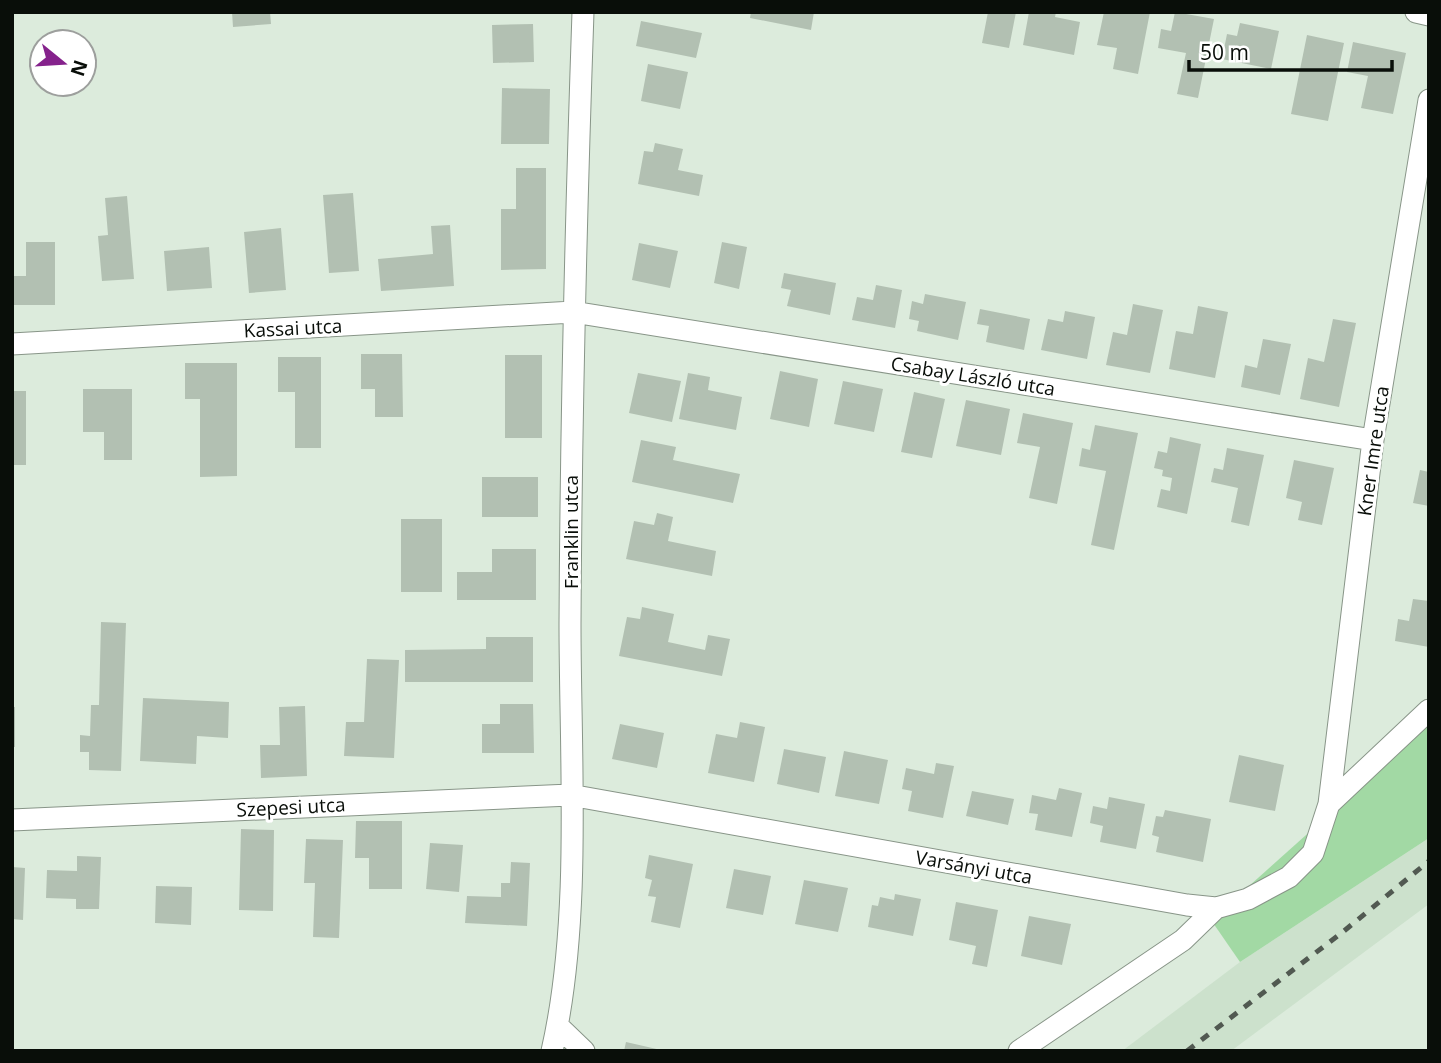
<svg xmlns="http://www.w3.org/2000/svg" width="1441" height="1063" font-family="'Open Sans',sans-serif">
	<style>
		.built { fill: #cce1cc }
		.green { fill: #a2d9a4 }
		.building { fill: #b2c0b2 }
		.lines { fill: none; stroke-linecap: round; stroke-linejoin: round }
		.street-casing { stroke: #889588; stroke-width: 23 }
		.street { stroke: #fff; stroke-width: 21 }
		.rail { stroke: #515951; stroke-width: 5; stroke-dasharray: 9 9; stroke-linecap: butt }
		.labels { text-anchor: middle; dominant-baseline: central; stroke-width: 6; stroke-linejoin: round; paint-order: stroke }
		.street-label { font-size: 19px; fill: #090e09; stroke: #fff }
	</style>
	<rect width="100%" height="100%" fill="#dcebdc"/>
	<!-- built -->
	<path class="built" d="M1429,838V904L1231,1051H1122L1240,962Z"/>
	<!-- green -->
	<path class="green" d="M1429,725V838L1240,962L1211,920Z"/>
	<!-- building -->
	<path class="building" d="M232,12H270L271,24L233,27Z
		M751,12H814L811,30L750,18Z
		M988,12H1016L1009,48L982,43Z
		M1029,12H1056L1055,17L1080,22L1074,55L1023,45Z
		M1104,12H1150L1138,74L1113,69L1117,48L1097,45Z
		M1175,12L1214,19L1198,98L1177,94L1186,53L1158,48L1161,29L1171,31Z
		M641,21L702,33L696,58L636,46Z
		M1240,23L1279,31L1271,69L1222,59L1227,34L1237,36Z
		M533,24L534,62L493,63L492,25Z
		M1307,35L1344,43L1328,121L1291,114Z
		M1353,42L1406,53L1393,114L1361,108L1368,76L1347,72Z
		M648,64L688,72L680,109L641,101Z
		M502,88L550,89L549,144H501Z
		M655,143L683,149L678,170L703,175L699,196L638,184L644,151L653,152Z
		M516,168H546V269L501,270V209H516Z
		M353,193L359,271L329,273L323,195Z
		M127,196L134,279L102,281L98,236L108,235L105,198Z
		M450,225L454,286L381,291L378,259L433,254L431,226Z
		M281,228L286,290L249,293L244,232Z
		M26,242H55V305H12V276H26Z
		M722,242L747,247L739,289L714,283Z
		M639,243L678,251L670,288L632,280Z
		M209,247L212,288L167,291L164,251Z
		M784,273L836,283L830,315L787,306L791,290L781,288Z
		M876,285L902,290L895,328L852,320L857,297L873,300Z
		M925,294L966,302L958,340L917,331L919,321L909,319L912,301L923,304Z
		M1133,304L1163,310L1150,373L1106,365L1113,332L1127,335Z
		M1198,306L1228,312L1215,378L1169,369L1176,331L1193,334Z
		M980,309L1030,319L1024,350L986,342L989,326L977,324Z
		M1065,311L1095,317L1087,359L1041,350L1048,319L1063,322Z
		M1333,319L1356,323L1339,407L1300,399L1308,358L1324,362Z
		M1263,339L1291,344L1280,395L1241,387L1245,365L1257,368Z
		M361,354H402L403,417H375V389H361Z
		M505,355H542V438H505Z
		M278,357H321V448H295V392H278Z
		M185,363H237V476L200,477V399H185Z
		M780,371L818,379L809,427L770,419Z
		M638,373L681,381L672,422L629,413Z
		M688,373L710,377L708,390L742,397L736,430L679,419Z
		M843,381L883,389L874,432L834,424Z
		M83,389H132V460H104V432H83Z
		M12,391H26V465H12Z
		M914,392L945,399L932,458L901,452Z
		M966,400L1010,409L1001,455L956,446Z
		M1023,413L1073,423L1057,504L1029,498L1040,447L1017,443Z
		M1095,425L1138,433L1114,550L1091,545L1106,471L1079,466L1082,448L1090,450Z
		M1170,437L1201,444L1187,514L1157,507L1161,489L1170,491L1172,478L1162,476L1163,470L1154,468L1158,451L1167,453Z
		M641,440L676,447L673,460L740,474L733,503L632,482Z
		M1227,448L1264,455L1249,526L1231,522L1238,488L1211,482L1214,468L1223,470Z
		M1294,460L1334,468L1322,525L1298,520L1302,502L1286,498Z
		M1420,470L1429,472V506L1413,503Z
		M482,477H538V517H482Z
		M657,513L673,517L668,541L716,551L712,576L626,559L634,521L654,525Z
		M401,519H442V592H401Z
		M492,549H536V600H457V572H492Z
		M1413,599L1429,601V647L1395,641L1398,619L1409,621Z
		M642,607L674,614L668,642L705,650L708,635L730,639L722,676L619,656L627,617L640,619Z
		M101,622L126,623L121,771L89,770V752H80V735L90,736L91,705H99Z
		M486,637H533V682H405V650L486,649Z
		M367,659L399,660L394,758L344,756L346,722H364Z
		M143,698L229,702L228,738L197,736L196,764L140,761Z
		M500,704H533L534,753H482V724H500Z
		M305,706L307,776L261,778L260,745H280L279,707Z
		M12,707H15V747H12Z
		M740,722L765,727L754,782L708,773L716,734L737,738Z
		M620,724L664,733L657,768L612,759Z
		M784,749L826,757L819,793L777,784Z
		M844,751L888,760L879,804L835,796Z
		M1239,755L1284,765L1275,811L1229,802Z
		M936,763L954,766L943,818L908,811L912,791L902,789L906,768L934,774Z
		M1059,788L1082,793L1072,837L1035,830L1038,814L1029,813L1032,795L1056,800Z
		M972,791L1014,799L1008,825L966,816Z
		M1109,797L1145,804L1136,849L1100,842L1103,826L1090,823L1093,806L1107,809Z
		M1165,810L1211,819L1203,862L1156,852L1159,837L1152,835L1156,816L1163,817Z
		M356,821H402V889H369V858H355Z
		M241,829L274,830L273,911L239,910Z
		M306,839L343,840L339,938L313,937L315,883H304Z
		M430,843L463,845L459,892L426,889Z
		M649,855L693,864L680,928L651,922L656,897L648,896L652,880L645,878Z
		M77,856L101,857L99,909H76V899L46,898L47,870L77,871Z
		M511,862L530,863L527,926L465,923L467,896L501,897V883H510Z
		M12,867L25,868L23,920L12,919Z
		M734,869L771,876L763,915L726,908Z
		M804,880L848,888L838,932L795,924Z
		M156,886L192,887L191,925L155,923Z
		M895,894L921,899L913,936L868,927L872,905L878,906L880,897L894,900Z
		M956,902L998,910L987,967L972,964L976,946L949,940Z
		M1029,916L1071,924L1062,965L1021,956Z
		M626,1042L661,1050V1051H624Z"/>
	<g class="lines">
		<defs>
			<path id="street" d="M1416,12L1429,15
				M12,344L573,312L1373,440
				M1329,804L1429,710
				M12,820L570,795L1187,905L1216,908L1248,899L1289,877L1313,853L1329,804L1373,440L1429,100
				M558,1026L584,1051
				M552,1051C582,920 570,759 570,624C571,420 576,216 583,12
				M1019,1051L1183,940L1216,908"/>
		</defs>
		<!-- street casing -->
		<use href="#street" class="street-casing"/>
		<!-- street -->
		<use href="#street" class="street"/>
		<!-- rail -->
		<path class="rail" d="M1187,1051L1344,931L1429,861"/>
	</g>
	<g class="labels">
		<!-- street labels -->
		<g class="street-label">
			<text transform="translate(293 328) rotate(-3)">Kassai utca</text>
			<text transform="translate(973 376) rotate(9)">Csabay László utca</text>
			<text transform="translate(1373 451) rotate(-82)">Kner Imre utca</text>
			<text transform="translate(571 532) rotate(-90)">Franklin utca</text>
			<text transform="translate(291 807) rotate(-3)">Szepesi utca</text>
			<text transform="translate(974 867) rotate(10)">Varsányi utca</text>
		</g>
	</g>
	<!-- border -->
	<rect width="1441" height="1063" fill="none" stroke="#090e09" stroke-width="28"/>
	<!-- north arrow -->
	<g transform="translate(63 63) rotate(108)"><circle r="33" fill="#ffffff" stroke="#9d9f9d" stroke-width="2"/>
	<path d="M0-5L12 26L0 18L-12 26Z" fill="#85228c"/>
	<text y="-10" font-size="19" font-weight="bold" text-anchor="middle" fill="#090e09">N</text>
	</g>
	<!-- scale -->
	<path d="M1189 60v10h203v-10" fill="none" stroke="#090e09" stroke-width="3.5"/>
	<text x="1200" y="60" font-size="21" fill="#090e09" stroke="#ffffff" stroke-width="5" paint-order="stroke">50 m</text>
</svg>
